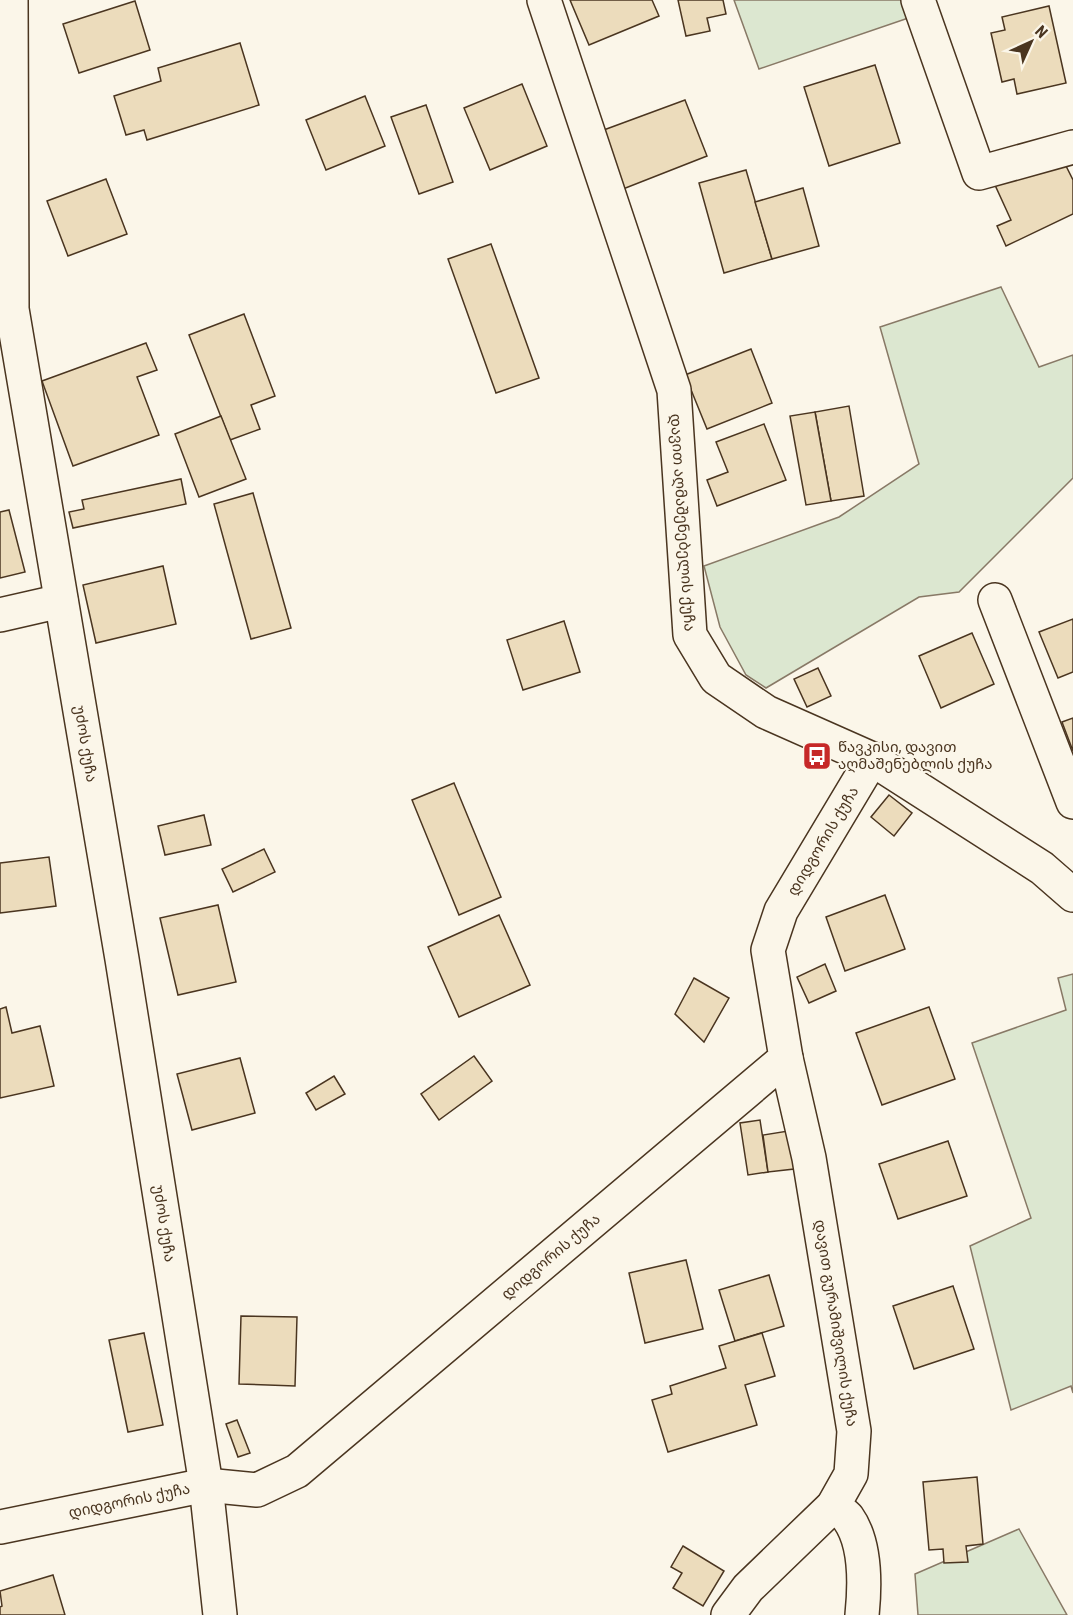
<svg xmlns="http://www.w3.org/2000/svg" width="1073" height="1615" font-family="'Roboto Condensed','Noto Sans Georgian',sans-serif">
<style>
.green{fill:#dce7d0;stroke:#887966;stroke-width:1.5}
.building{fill:#ecdcbc;stroke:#4a3520;stroke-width:1.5}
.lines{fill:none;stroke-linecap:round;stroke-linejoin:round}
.minor-casing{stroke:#4a3520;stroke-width:36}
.minor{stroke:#fbf6e9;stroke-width:33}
.labels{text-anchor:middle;stroke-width:4.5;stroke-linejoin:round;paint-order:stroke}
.street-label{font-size:15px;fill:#4a3520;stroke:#fbf6e9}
.poi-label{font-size:15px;fill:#4a3520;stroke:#fbf6e9;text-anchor:start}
</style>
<rect width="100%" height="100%" fill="#fbf6e9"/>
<g class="green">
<path d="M734,0H918L923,13L759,69Z"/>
<path d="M1001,287L1039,367L1073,355V478L959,592L919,597L766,688L746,675L720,627L704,566L839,517L919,464L880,327Z"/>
<path d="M1073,974V1393L1071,1386L1011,1410L970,1246L1031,1218L972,1043L1066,1010L1058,978Z"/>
<path d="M1019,1529L1067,1615H918L915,1574Z"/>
</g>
<g class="building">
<path d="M570,0H652L659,16L589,45Z"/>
<path d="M678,0H723L726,14L707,18L710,31L686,36Z"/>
<path d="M135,1L150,50L79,73L63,24Z"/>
<path d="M1049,6L1066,83L1017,94L1014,79L1002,82L991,33L1005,30L1002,17Z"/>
<path d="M240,43L259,105L147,140L144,130L126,135L114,96L161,81L158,68Z"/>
<path d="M875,65L900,143L829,166L804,87Z"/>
<path d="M522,84L547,146L490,170L464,108Z"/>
<path d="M365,96L385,146L326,170L306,120Z"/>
<path d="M685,100L707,156L623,189L601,131Z"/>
<path d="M426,105L453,182L419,194L391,117Z"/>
<path d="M1060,154L1073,180V214L1006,246L997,226L1011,220L995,185Z"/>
<path d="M746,170L772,259L724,273L699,183Z"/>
<path d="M106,179L127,234L68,256L47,201Z"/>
<path d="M803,188L819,246L772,259L755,202Z"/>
<path d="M491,244L539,378L496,393L448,259Z"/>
<path d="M244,314L275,396L251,405L260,429L230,440L189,335Z"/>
<path d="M146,343L157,370L137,377L159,435L73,466L42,381Z"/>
<path d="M751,349L772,403L707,429L685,375Z"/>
<path d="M849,406L864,496L831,501L815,412Z"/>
<path d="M815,412L831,501L806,505L790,416Z"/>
<path d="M221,416L246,479L199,497L175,434Z"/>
<path d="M764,424L786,480L717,506L707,480L728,472L716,442Z"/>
<path d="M181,479L186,504L73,528L69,512L84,509L82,500Z"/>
<path d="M253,493L291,628L251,639L214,504Z"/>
<path d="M9,510L25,572L0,578V512Z"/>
<path d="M163,566L176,624L96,643L83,585Z"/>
<path d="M1073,619V672L1058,678L1039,632Z"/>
<path d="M564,621L580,672L523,690L507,640Z"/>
<path d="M972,633L994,684L941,708L919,656Z"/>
<path d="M818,668L831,696L807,707L794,679Z"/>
<path d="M1073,718V751L1062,722Z"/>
<path d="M454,783L501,897L459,915L412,800Z"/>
<path d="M889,795L912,813L894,836L871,817Z"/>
<path d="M204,815L211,845L165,855L158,826Z"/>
<path d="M264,849L275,872L233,892L222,869Z"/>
<path d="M49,857L56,906L0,913V863Z"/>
<path d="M885,895L905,949L845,971L826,917Z"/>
<path d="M218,905L236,982L178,995L160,918Z"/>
<path d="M499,915L530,985L459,1017L428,947Z"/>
<path d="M825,964L836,991L809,1003L797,977Z"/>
<path d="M694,978L729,998L704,1042L675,1014Z"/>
<path d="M6,1007L12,1033L40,1026L54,1086L0,1098V1009Z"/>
<path d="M929,1007L955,1079L882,1105L856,1033Z"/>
<path d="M474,1056L492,1081L439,1120L421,1094Z"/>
<path d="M240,1058L255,1113L192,1130L177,1074Z"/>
<path d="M334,1076L345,1094L316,1110L306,1093Z"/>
<path d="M760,1120L768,1172L748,1175L740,1123Z"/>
<path d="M788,1131L794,1169L768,1172L763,1135Z"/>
<path d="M948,1141L967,1196L898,1219L879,1164Z"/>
<path d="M686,1260L703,1329L645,1343L629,1273Z"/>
<path d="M769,1275L784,1326L735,1341L719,1290Z"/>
<path d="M953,1286L974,1349L914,1369L893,1306Z"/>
<path d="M241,1316L297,1317L295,1386L239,1384Z"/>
<path d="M144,1333L163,1425L128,1432L109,1340Z"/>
<path d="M762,1333L775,1376L745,1385L757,1425L668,1452L652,1400L672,1394L670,1386L726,1368L719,1346Z"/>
<path d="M237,1420L250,1453L238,1457L226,1424Z"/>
<path d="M977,1477L983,1544L966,1546L968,1562L944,1563L943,1549L929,1550L923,1482Z"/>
<path d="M683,1546L724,1571L703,1606L673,1588L682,1573L671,1567Z"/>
<path d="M53,1575L65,1615H0V1607L2,1606L0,1591Z"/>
</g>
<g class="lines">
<g class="minor-casing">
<g id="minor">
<path id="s1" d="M11,0L12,309L122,959L206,1485L220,1615"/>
<path id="s2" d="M544,0L674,390L690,635L716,678L766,712L872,759L1042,868L1073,895"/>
<path d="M918,0L979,173L1073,147"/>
<path d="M995,600L1073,802"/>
<path d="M0,615L61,601"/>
<path d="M833,1506C838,1510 845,1514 848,1518C866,1543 865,1586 862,1615"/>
<path id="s3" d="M0,1527L206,1485L257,1490L297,1471L786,1058L768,950L781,911L872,759"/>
<path d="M728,1615L748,1588L833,1506L851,1474L854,1431L809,1158L786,1058"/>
</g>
</g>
<use href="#minor" class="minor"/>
</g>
<defs>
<g id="bus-square" transform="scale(1.5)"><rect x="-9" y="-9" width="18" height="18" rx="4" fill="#c62828" stroke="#fbf6e9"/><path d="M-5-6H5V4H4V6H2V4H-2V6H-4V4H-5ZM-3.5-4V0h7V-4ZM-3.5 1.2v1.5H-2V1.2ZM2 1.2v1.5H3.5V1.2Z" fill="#fff"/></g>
</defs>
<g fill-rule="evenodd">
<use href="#bus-square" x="817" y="756"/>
</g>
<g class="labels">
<g class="street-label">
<text dy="5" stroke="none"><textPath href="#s2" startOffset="544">დავით აღმაშენებელის ქუჩა</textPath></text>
<text dy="5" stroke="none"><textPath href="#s1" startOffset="750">უძოს ქუჩა</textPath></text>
<text dy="5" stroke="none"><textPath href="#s3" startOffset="1178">დიდგორის ქუჩა</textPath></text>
<text dy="5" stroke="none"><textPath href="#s1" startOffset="1236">უძოს ქუჩა</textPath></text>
<text dy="5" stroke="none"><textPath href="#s3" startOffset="638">დიდგორის ქუჩა</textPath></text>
<text transform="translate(836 1323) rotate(81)" y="5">დავით გურამიშვილის ქუჩა</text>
<text dy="5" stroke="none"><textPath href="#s3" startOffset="132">დიდგორის ქუჩა</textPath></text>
</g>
<g class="poi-label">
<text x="838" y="752">წავკისი, დავით<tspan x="838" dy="17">აღმაშენებლის ქუჩა</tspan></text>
</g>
</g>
<g transform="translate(1031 42) rotate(45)" stroke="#fbf6e9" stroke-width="4.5" paint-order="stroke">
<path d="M0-4.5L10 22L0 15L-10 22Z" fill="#4a3520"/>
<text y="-9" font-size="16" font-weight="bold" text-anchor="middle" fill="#4a3520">N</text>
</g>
</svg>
